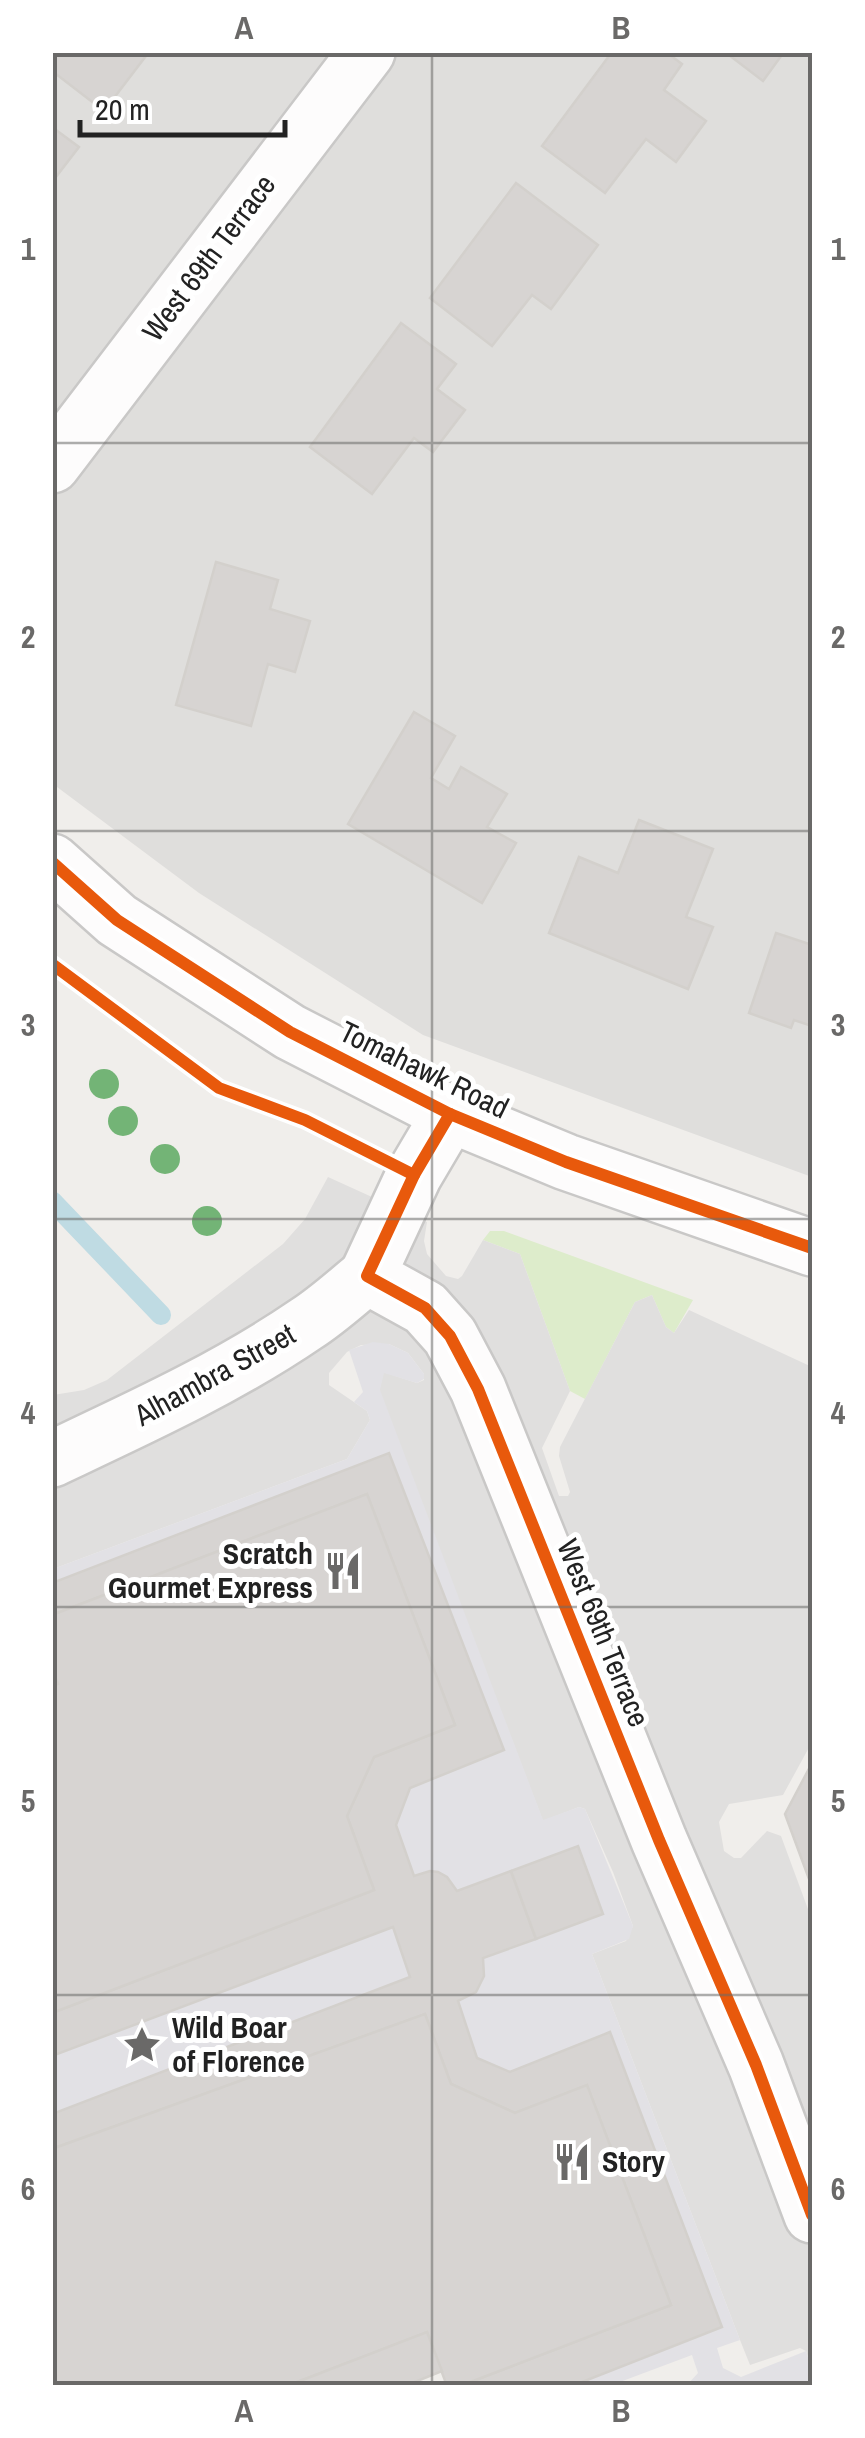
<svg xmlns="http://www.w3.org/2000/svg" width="865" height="2438" font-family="'Archivo Narrow',sans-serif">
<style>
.residential{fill:#dfdedc}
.grass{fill:#ddeccb}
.parking{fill:#e0dfde}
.plaza{fill:#e2e1e5}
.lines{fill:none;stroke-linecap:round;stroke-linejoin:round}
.stream{stroke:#bfdbe3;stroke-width:20}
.building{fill:#d7d4d2;stroke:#d3d0cc;stroke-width:2.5}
.minor-casing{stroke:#c9c8c7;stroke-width:60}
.tertiary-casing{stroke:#c9c8c7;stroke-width:60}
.minor{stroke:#fdfcfc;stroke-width:55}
.tertiary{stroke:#fdfcfc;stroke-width:55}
.cycleway-casing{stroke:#fff;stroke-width:19}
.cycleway{stroke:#e8590c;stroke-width:12}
.tree{fill:#73b476}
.grid{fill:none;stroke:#6a6968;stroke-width:2.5;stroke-opacity:0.55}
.labels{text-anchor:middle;stroke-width:10;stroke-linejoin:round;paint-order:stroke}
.street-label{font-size:30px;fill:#222;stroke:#fff}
.poi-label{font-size:30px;font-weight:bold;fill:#222;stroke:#fff;text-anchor:start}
.neatline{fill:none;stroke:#6a6968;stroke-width:4}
.grid-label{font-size:32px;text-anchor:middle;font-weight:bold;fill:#6a6968}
</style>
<rect width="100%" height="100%" fill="#f0eeeb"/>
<path class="residential" d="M53,53H812V1177L423,1035L199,893L53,784Z"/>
<path class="grass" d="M490,1231H504L693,1300L674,1333L666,1327L652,1295L635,1302L585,1399L570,1391L520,1254L483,1240Z"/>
<path class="parking" d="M328,1177L427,1222L424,1241L427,1254L446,1276L458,1279L462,1276L483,1240L520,1254L570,1391L542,1448L559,1496H568L570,1492L559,1456L560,1447L635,1302L652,1295L666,1327L674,1333L689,1310L812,1367V1742L783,1795L729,1804L719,1822L724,1851L734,1858H741L767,1831L781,1836L812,1920V2370L806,2351L800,2348L750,2365L740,2340L592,1954L626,1941L633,1926L613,1872L585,1809L579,1807L543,1821L379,1392L383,1372L417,1383L424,1380V1374L408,1353L389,1344L361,1345L347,1352L329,1373V1385L367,1411L370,1420L347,1459L53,1569V1395L84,1390L107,1380L283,1244L305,1219Z"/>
<g class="plaza">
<path d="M373,1342L389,1344L408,1353L424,1374V1379L417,1383L384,1373L380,1390L543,1820L579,1807L585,1809L633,1926L629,1939L592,1954L740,2340L717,2348L723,2368L741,2377L806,2351L812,2370V2382L803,2386L687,2385L698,2373L692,2355L612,2385H572L722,2327L610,2033L510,2072L477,2058L458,2001L476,1991L484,1976L483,1958L603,1913L578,1846L457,1891L447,1877L438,1872L430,1871L414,1876L396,1825L410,1788L504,1749L389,1453L53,1583V1569L347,1459L370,1420L367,1411L354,1402L363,1392L349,1350Z"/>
<path d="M393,1927L410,1977L53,2114V2056Z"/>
</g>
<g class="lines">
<path class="stream" d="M52,1201L161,1315"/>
</g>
<g class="building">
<path d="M52,52H149L104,111L52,71Z"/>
<path d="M612,52H666L682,64L664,90L706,121L676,162L646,139L605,193L542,146Z"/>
<path d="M725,52H784L763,81Z"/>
<path d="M52,127L79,147L52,182Z"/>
<path d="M516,183L598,245L551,309L532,295L492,346L430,298Z"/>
<path d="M401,323L456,364L437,389L465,410L433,452L414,438L372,494L310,447Z"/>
<path d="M216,562L278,580L270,609L310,621L295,672L268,664L251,726L176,705Z"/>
<path d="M414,712L455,736L431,778L449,789L461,767L507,794L487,827L516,843L482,903L348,824Z"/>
<path d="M639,820L713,849L686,917L713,927L688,989L549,933L579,857L618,873Z"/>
<path d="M776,933L812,945V1026L794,1020L791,1028L749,1013Z"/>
<path d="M389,1453L504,1750L410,1788L396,1825L414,1876L430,1871L438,1872L447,1877L457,1891L511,1871L536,1939L483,1958L484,1976L476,1992L458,2001L477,2058L510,2072L610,2032L722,2327L572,2386H460L671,2305L587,2085L515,2113L451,2084L425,2014L52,2149V2114L410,1977L393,1927L52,2056V2013L374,1890L347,1816L374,1757L455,1725L367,1494L52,1615V1583Z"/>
<path d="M367,1494L455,1725L374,1757L347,1816L374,1890L52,2013V1687L58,1684L52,1669V1615Z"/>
<path d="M812,1763V1887L785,1814Z"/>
<path d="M578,1846L603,1914L536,1939L511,1871Z"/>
<path d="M425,2014L451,2084L515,2113L587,2085L671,2305L460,2386H447L427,2332L287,2386H52V2149Z"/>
<path d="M427,2332L442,2371L405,2386H287Z"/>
</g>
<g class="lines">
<g class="minor-casing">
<g id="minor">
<path d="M52,465L367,52"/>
<path d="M450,1114L414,1175L367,1276L425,1308L450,1336L478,1389L659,1840L756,2065L812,2215"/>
<path d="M52,1459C139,1418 227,1378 306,1324C328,1310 347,1292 367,1276"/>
</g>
</g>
<g class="tertiary-casing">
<path id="tertiary" d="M52,862L117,920L290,1032L450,1114L566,1162L812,1248"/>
</g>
<use href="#minor" class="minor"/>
<use href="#tertiary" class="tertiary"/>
<g class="cycleway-casing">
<g id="cycleway">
<path d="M52,862L117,920L290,1032L450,1114L566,1162L812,1248"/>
<path d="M52,964L219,1088L305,1120L414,1175"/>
<path d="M450,1114L414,1175L367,1276L425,1308L450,1336L478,1389L659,1840L756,2065L812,2215"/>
</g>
</g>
<use href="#cycleway" class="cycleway"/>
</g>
<g class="tree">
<circle cx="104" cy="1084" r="15"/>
<circle cx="123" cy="1121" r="15"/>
<circle cx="165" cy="1159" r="15"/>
<circle cx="207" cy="1221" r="15"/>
</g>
<path class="grid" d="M432,52V2386M52,443H812M52,831H812M52,1219H812M52,1607H812M52,1995H812"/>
<defs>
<g id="restaurant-bare" transform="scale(3)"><path d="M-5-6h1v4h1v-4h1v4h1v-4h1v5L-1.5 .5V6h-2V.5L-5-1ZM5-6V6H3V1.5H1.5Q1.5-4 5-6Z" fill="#6a6968" stroke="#fff" stroke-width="2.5" paint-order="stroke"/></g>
<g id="sight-bare" transform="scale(3)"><path d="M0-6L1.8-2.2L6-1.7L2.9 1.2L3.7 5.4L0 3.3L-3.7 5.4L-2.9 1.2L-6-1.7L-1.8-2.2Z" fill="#6a6968" stroke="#fff" stroke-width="2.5" paint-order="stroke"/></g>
</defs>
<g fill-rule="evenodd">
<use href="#restaurant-bare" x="343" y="1571"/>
<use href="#sight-bare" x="142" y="2045"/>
<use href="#restaurant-bare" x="572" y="2162"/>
</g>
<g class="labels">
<g class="street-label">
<text transform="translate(209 258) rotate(-53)" y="10">West 69th Terrace</text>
<text transform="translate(424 1070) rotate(26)" y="10">Tomahawk Road</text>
<text transform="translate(215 1375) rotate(-29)" y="10">Alhambra Street</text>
<text transform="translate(603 1633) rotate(68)" y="10">West 69th Terrace</text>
</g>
<g class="poi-label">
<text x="313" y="1564" text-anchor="end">Scratch<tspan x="313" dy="34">Gourmet Express</tspan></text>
<text x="172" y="2038">Wild Boar<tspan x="172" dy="34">of Florence</tspan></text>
<text x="602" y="2172">Story</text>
</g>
</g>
<rect width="865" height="2438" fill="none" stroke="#ffffff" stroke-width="110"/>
<path d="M80 120v15h205v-15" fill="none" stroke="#222222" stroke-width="5"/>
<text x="95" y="120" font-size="30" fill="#222222" stroke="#ffffff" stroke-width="8" paint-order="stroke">20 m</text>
<rect x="55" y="55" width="755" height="2328" class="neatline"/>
<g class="grid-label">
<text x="244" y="39">A</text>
<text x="621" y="39">B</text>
<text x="28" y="260">1</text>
<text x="838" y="260">1</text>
<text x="28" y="648">2</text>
<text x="838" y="648">2</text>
<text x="28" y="1036">3</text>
<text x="838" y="1036">3</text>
<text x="28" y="1424">4</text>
<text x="838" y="1424">4</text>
<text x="28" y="1812">5</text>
<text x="838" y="1812">5</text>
<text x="28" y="2200">6</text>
<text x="838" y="2200">6</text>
<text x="244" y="2422">A</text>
<text x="621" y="2422">B</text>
</g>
</svg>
